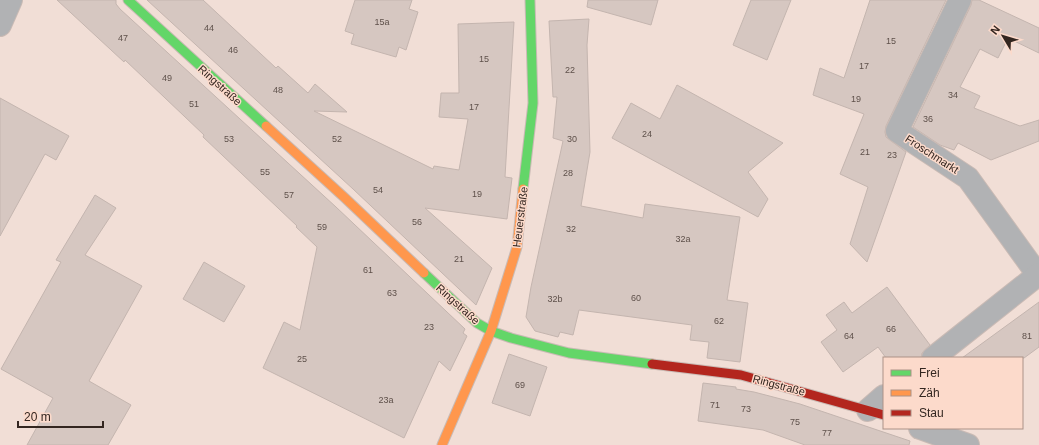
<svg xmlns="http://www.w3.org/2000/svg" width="1039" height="445" font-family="Arial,sans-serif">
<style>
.building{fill:#d6c7c1;stroke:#c4b5af}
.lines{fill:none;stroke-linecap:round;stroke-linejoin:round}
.street-casing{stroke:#c9bab4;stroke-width:24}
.fast-casing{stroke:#c9bab4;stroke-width:11}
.slow-casing{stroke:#c9bab4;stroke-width:11}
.jam-casing{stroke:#c9bab4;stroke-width:11}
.street{stroke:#b1b2b4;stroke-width:22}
.fast{stroke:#63d668;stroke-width:9}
.slow{stroke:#ff974d;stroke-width:9}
.jam{stroke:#b3261e;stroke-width:9}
.labels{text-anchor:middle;stroke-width:3;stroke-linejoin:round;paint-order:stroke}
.number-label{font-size:9px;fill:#5e504a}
.street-label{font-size:11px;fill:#332620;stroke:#fcdacb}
</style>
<rect width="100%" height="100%" fill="#f1ded6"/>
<g class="building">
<path d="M57,0H116V4L120,9L336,207L465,329L463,333L467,336L450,371L439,361L404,438L263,368L284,322L300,330L317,247L296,227L297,226L203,137L204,135L125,60L124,62Z"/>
<path d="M147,0H203L276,68L278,66L308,93L315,84L347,112L314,111L433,169L434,166L459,170L468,119L439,117L441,93H459L458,24L514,22L505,177L512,178L507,219L425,208L492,268L476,305L353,189Z"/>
<path d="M355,0H412L409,9L418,12L406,50L399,47L396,57L351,44L354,34L345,31Z"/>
<path d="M588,0H658L651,25L587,7Z"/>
<path d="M751,0H791L767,60L733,45Z"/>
<path d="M870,0H946L886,126L885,132L886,137L906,152L867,262L850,244L868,187L840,174L864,114L813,95L820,68L844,78Z"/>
<path d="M972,0H979L1039,28V53L1008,38L998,58L980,49L960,87L980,96L974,108L1020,126L1039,120V141L991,160L958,143L954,150L940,145L913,127L971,5Z"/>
<path d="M589,19L587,45L590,152L581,206L643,218L645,204L740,217L727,300L748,303L740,362L707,358L709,342L690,340L692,325L579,310L573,335L560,332L558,337L535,331L526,317L531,287L563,141L553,138L557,97H553L549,21Z"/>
<path d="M677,85L783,143L748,172L768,199L758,217L612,138L631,103L660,119Z"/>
<path d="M0,98L69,136L56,160L45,154L0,236Z"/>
<path d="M95,195L116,208L85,255L142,286L89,381L131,405L108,445H27L53,398L1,369L61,262L56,260Z"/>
<path d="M204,262L245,286L224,322L183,299Z"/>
<path d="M887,287L930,345L922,353L921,358H886L878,347L843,372L821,342L837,330L826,315L844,302L852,313Z"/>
<path d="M1039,302V347L1024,358H962Z"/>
<path d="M509,354L547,367L530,416L492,403Z"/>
<path d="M703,383L736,387V389L754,392L800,404L910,441L909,445H805L763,430L698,421Z"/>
</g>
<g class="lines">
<g class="street-casing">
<g id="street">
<path d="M960,0L897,131L968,178L1038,275"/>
<path d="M0,25L11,0"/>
<path d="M933,358L1039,274"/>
<path d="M868,410L884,396"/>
<path d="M920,428L968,445"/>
</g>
</g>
<g class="fast-casing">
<g id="fast">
<path d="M128,0L266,126"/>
<path d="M523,189L533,103L530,0"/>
<path d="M424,273L477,323L491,331L511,338L569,353L652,364"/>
</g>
</g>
<g class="slow-casing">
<g id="slow">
<path d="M266,126L345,198L424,273"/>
<path d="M442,445L491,331L517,247L523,189"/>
</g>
</g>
<g class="jam-casing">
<path id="jam" d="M652,364L741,375L884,415"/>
</g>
<use href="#street" class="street"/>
<use href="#fast" class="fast"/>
<use href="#slow" class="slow"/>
<use href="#jam" class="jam"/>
</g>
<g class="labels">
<g class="number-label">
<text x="382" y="25">15a</text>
<text x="209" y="31">44</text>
<text x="123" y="41">47</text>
<text x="891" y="44">15</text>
<text x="233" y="53">46</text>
<text x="484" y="62">15</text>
<text x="864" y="69">17</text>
<text x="570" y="73">22</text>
<text x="167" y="81">49</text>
<text x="278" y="93">48</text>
<text x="953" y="98">34</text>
<text x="856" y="102">19</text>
<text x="194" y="107">51</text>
<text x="474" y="110">17</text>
<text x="928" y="122">36</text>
<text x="647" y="137">24</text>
<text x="229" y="142">53</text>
<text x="337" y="142">52</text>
<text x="572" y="142">30</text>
<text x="865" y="155">21</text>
<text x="892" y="158">23</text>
<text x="265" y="175">55</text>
<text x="568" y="176">28</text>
<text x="378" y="193">54</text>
<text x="477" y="197">19</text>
<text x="289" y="198">57</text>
<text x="417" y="225">56</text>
<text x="322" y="230">59</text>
<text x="571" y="232">32</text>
<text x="683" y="242">32a</text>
<text x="459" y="262">21</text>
<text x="368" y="273">61</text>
<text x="392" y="296">63</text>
<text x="636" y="301">60</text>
<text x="555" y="302">32b</text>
<text x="719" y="324">62</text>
<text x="429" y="330">23</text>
<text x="891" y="332">66</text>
<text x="849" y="339">64</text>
<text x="1027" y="339">81</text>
<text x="302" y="362">25</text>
<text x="520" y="388">69</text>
<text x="386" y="403">23a</text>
<text x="715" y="408">71</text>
<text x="746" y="412">73</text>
<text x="795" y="425">75</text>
<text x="827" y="436">77</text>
</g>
<g class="street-label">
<text transform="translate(220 85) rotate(42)" y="4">Ringstraße</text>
<text transform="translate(932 154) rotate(33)" y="4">Froschmarkt</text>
<text transform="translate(520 217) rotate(-83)" y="4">Heuerstraße</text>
<text transform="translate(458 304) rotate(42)" y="4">Ringstraße</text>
<text transform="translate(779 385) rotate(15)" y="4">Ringstraße</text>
</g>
</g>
<rect x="883" y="357" width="140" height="72" fill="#fcdacb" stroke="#ac9287"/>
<rect x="891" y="370" width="20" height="6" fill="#63d668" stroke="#ac9287"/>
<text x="919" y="377" font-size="12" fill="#332620">Frei</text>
<rect x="891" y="390" width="20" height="6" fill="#ff974d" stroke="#ac9287"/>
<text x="919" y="397" font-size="12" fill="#332620">Zäh</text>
<rect x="891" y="410" width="20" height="6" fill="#b3261e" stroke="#ac9287"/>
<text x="919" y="417" font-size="12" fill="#332620">Stau</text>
<g transform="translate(1003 36) rotate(308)" stroke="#fcdacb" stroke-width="3" paint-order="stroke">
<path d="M0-3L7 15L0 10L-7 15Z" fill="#332620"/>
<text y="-6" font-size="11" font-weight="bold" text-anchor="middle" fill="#332620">N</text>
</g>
<path d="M18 421v6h85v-6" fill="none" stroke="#332620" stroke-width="2"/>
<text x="24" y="421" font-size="12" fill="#332620" stroke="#fcdacb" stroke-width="3" paint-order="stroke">20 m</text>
</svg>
